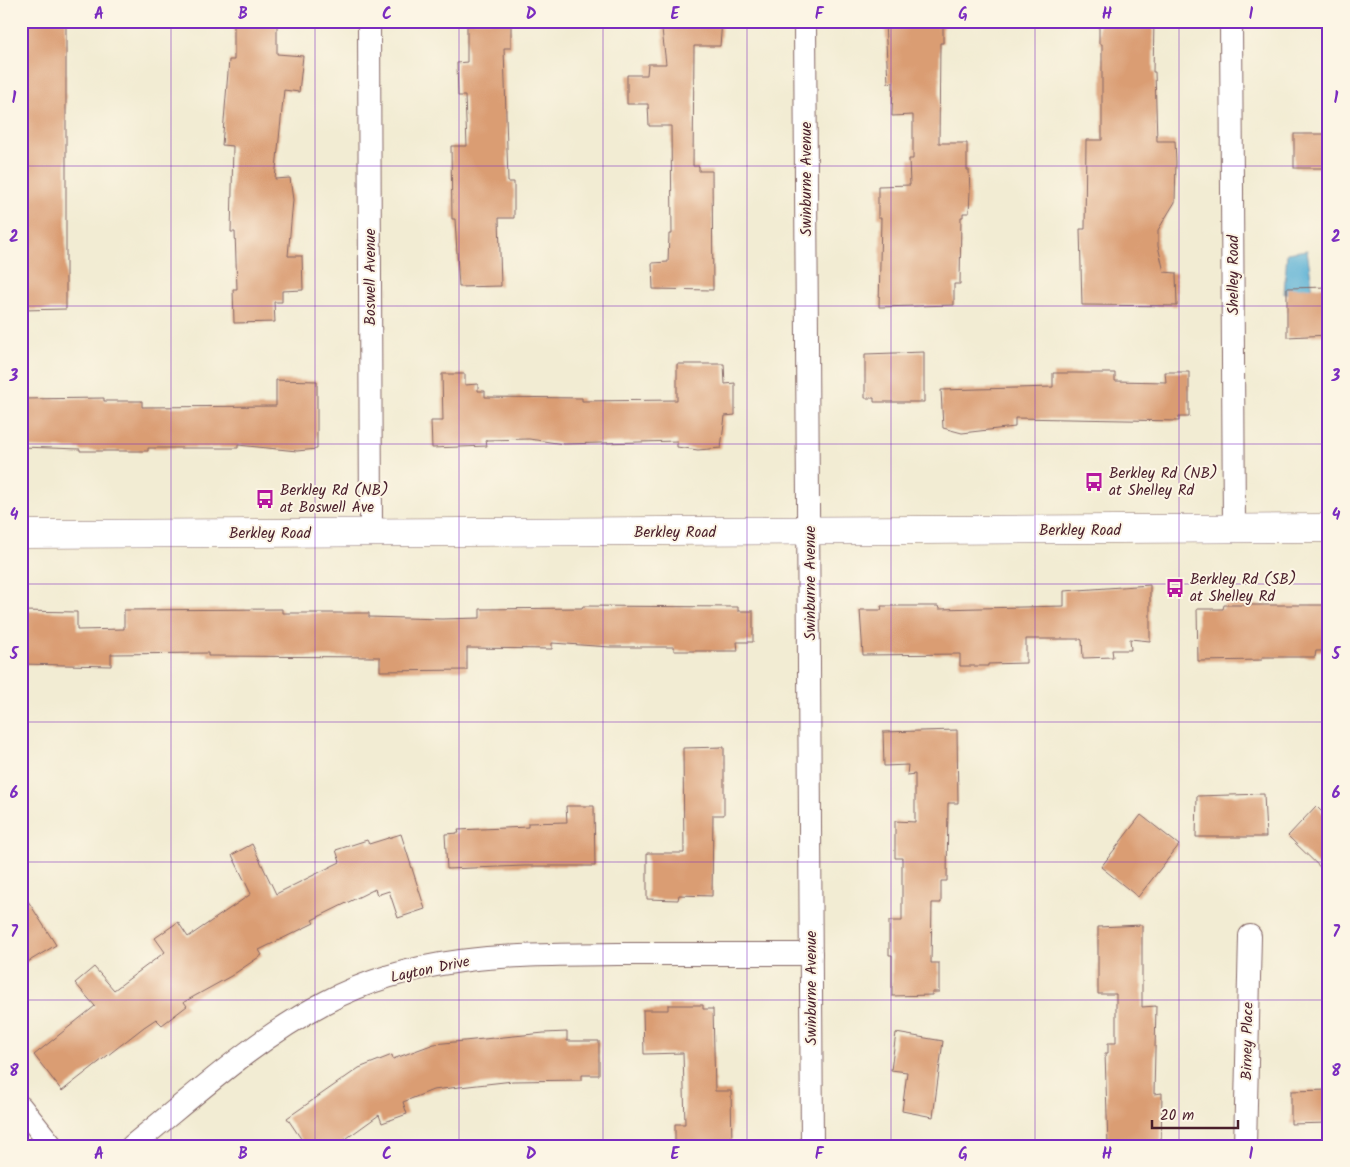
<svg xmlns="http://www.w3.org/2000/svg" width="1350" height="1167" font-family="Kalam,sans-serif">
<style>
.water{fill:#58b0d5;stroke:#516880}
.building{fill:#da9d73}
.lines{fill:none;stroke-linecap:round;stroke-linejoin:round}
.minor-casing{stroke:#856766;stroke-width:24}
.tertiary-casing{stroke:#856766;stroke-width:29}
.minor{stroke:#fff;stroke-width:22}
.tertiary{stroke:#fff;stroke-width:28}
.grid{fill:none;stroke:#7b2cbf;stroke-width:1;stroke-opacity:0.55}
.labels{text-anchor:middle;stroke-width:4;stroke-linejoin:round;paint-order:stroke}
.street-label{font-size:15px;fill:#4a1f2b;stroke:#fcf5e5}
.poi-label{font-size:15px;fill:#4a1f2b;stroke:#fcf5e5;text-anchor:start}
.neatline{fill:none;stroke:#7b2cbf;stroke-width:2}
.grid-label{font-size:16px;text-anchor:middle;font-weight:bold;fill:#7b2cbf}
</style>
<rect width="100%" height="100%" fill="#fcf5e5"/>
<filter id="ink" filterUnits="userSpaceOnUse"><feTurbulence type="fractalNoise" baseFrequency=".02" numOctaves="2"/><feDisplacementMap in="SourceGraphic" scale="10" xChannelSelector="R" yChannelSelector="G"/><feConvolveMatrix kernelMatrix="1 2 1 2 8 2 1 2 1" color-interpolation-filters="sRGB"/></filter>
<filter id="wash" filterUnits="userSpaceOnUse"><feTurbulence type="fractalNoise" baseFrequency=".0096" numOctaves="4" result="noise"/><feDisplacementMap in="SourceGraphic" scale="20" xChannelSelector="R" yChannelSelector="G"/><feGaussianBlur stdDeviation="1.12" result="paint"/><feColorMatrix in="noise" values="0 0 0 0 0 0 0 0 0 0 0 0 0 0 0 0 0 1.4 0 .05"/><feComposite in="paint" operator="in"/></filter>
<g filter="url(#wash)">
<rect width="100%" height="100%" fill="#f2ecd3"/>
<path class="water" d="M1307,250L1313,291L1284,294L1287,253Z"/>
<g id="blocks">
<g class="building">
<path d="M21,21H66V309L22,310Z"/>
<path d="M234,21H277V54L303,56L299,92L284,90L275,179L290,178L293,200L288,256H302L303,290L282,291V302H274L275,322L234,323L233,289H237L235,232H231L233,146L222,145L229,60H234Z"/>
<path d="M467,21H511V48H504L508,182H514V218H499L501,286L459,287L455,219H452L451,146H467L465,96H458L457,63L467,62Z"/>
<path d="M661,21H722L720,46H694L693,166H699V171H712L713,290L653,289L652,263L668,262L669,234H672L671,126H649L648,104H627V75H647L648,64H666Z"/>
<path d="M885,21H943V43H940L939,143H967V170H969L970,192L969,213H963V217H961L960,284H954V305L879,307L881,218H878V186L910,185L909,159H913V115L892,116L893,82L888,83Z"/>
<path d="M1099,21H1154L1153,72H1155L1157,141H1175L1176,162L1175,202L1158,230V246L1164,272L1176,273L1177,306L1082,305L1080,229H1085L1086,140H1102V44H1099Z"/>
<rect x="1294" y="134" width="35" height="34"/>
<path d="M1329,287V335L1287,337V288Z"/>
<path d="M924,352V402H874V398H865V354Z"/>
<path d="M677,364H724L725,384L735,383V415L725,416L721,448L698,450L677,447V441L564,444L529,439L486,440L487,446L432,448L431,421H443L442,374H465V385L478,384V391H485V397L582,398V401L677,400Z"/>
<path d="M1165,372H1189V417H1179V421L1015,418V427L962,433L943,428L941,390L1053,387V373H1115V381L1166,382Z"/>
<path d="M276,380L317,381V449L297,451L238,445V448H148V451H80V449L21,447V399L104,398V401H142V407L276,406Z"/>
<path d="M1150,585V641L1130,639L1131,650H1112L1113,657L1083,658L1082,640L1080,639H1026V663L988,664V666H960V654L863,655L860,610H882L881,606H938L939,609L1064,606V591Z"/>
<path d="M1224,605H1329V651H1316L1315,657H1262V660L1198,661L1197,609H1223Z"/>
<path d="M583,606L738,607V611H753V642H737L738,651H674V647H610L552,643V649L467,648V670L380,671V657L208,656V653L111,654V666L21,664V611L77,612V630L124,629V610L282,609V613H369V617L442,619L480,618V609L582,608Z"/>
<path d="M957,730L958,803H948L947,881H941V903H932L931,963H939V992H932V995L892,996V955H889V921H902V858H895V821L915,822V774L907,775L908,765L884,766L883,732Z"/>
<path d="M724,747V815H713L712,896L679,895L678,900L647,899V853H684L683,748Z"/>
<path d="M1264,794L1266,837H1196L1197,796Z"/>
<path d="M566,806H594L595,866H525L447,869L445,834L459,833L458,830L528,827V823L567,822Z"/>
<path d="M1316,806L1329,819V876L1288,836Z"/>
<path d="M1141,815L1179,845L1138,897L1101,867Z"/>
<path d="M401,834L425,909L398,918L389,891L377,895L375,889L312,920L314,923L259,950L262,955L231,976L184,1002L187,1006L162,1025L156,1019L144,1027L62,1091L34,1055L95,1006L75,983L94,967L114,990L165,952L155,938L178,922L188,937L251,894L232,855L252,844L276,894L340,862L336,850L367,840L369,844Z"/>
<path d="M21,890L56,945L21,966Z"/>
<path d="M1142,925V1007L1156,1006L1154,1094L1162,1093L1161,1146H1108L1105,1053H1108V1043H1116V994H1098V927Z"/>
<path d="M668,1005H703V1009H713L715,1091H731L732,1146H675V1124H685L683,1053L644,1054L643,1010H668Z"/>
<path d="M567,1032V1041H599V1075H582V1080L513,1081L433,1090L403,1102L407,1114L382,1123L379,1115L336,1146H306L287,1118L359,1068L392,1055L393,1059L434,1044L544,1033Z"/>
<path d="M896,1033L943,1041L933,1117L902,1111L907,1072L891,1070Z"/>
<path d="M1329,1090V1123L1291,1124V1091Z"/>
</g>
</g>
</g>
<g filter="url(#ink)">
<use href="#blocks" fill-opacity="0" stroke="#856766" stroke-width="1"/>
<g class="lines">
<g class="minor-casing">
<g id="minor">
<path d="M369,21L371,533"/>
<path d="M805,21L812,1146"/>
<path d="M1231,21L1234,529"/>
<path d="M21,1107L52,1146"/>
<path d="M132,1146C194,1096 255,1039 326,1002C419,953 516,955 618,954C682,954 747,954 811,954"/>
<path d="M1245,1146L1250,936"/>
</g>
</g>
<g class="tertiary-casing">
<path id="tertiary" d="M21,534L1329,528"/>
</g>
<use href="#minor" class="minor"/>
<use href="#tertiary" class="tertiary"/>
</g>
</g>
<path class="grid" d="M171,21V1146M315,21V1146M459,21V1146M603,21V1146M747,21V1146M891,21V1146M1035,21V1146M1179,21V1146M21,166H1329M21,306H1329M21,444H1329M21,584H1329M21,722H1329M21,862H1329M21,1000H1329"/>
<defs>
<g id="bus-bare" transform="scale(1.5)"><path d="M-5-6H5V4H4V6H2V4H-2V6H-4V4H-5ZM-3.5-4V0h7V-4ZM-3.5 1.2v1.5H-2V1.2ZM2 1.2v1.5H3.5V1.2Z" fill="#b5179e" stroke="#fcf5e5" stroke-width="2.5" paint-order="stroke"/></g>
</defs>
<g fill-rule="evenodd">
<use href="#bus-bare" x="1094" y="482"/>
<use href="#bus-bare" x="265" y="499"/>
<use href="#bus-bare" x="1175" y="588"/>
</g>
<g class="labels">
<g class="street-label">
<text transform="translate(806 179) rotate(-90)" y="5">Swinburne Avenue</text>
<text transform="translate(1233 275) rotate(-90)" y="5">Shelley Road</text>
<text transform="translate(370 277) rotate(-90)" y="5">Boswell Avenue</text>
<text x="1080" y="535">Berkley Road</text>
<text x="675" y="537">Berkley Road</text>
<text x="270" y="538">Berkley Road</text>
<text transform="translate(810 583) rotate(-90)" y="5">Swinburne Avenue</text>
<text transform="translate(430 969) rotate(-12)" y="5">Layton Drive</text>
<text transform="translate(811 988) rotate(-90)" y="5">Swinburne Avenue</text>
<text transform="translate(1247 1041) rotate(-89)" y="5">Birney Place</text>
</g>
<g class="poi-label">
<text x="1109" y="478">Berkley Rd (NB)<tspan x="1109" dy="17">at Shelley Rd</tspan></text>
<text x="280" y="495">Berkley Rd (NB)<tspan x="280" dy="17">at Boswell Ave</tspan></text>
<text x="1190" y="584">Berkley Rd (SB)<tspan x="1190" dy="17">at Shelley Rd</tspan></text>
</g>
</g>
<rect width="1350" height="1167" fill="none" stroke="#fcf5e5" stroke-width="55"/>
<path d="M1152 1120v8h86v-8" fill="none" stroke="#4a1f2b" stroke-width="2.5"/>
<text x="1160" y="1120" font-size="15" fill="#4a1f2b" stroke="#fcf5e5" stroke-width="4" paint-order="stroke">20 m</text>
<rect x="28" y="28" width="1294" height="1112" class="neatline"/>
<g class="grid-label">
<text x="99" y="19">A</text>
<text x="243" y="19">B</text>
<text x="387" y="19">C</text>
<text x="531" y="19">D</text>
<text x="675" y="19">E</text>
<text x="819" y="19">F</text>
<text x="963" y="19">G</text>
<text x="1107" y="19">H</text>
<text x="1251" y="19">I</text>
<text x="14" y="103">1</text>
<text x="1336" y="103">1</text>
<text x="14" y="242">2</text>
<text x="1336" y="242">2</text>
<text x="14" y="381">3</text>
<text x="1336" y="381">3</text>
<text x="14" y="520">4</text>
<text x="1336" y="520">4</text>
<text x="14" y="659">5</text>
<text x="1336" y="659">5</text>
<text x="14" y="798">6</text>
<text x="1336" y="798">6</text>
<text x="14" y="937">7</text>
<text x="1336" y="937">7</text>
<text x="14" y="1076">8</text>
<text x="1336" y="1076">8</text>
<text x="99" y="1159">A</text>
<text x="243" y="1159">B</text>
<text x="387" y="1159">C</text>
<text x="531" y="1159">D</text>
<text x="675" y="1159">E</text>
<text x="819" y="1159">F</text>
<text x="963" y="1159">G</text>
<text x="1107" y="1159">H</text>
<text x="1251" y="1159">I</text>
</g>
</svg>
